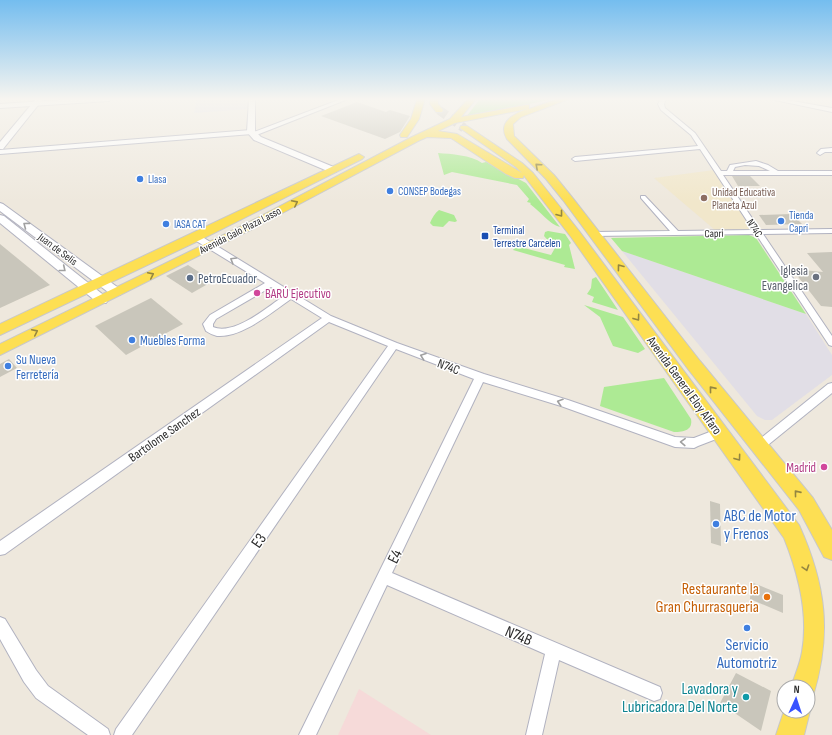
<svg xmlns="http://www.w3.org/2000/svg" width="832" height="735" font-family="'Sofia Sans Condensed',sans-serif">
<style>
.industrial{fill:#e1dee6}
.education{fill:#f1e7cb}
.medical{fill:#f6dad9}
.green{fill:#adea94}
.building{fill:#c9c6bb}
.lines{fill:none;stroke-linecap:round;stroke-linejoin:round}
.primary-tunnel{stroke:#c7c2ba;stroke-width:9;stroke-dasharray:9 4.5;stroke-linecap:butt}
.minor-casing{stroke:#b1b2c0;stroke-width:2}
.tertiary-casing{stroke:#b1b2c0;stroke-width:2}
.secondary-casing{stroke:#b1b2c0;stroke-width:2}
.primary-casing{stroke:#c8c8c8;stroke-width:2}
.minor{fill:#fff;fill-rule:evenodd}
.tertiary{fill:#fff;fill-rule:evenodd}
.secondary{fill:#fff;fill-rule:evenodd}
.primary{fill:#fddf53;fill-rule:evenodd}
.oneway{stroke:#948640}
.oneway2{stroke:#a0a0a0}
.shop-dot{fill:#3f7fe0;stroke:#fff;stroke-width:1.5}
.education-dot{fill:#8d6e63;stroke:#fff;stroke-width:1.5}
.transit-dot{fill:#1a4fb4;stroke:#fff;stroke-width:1.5}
.worship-dot{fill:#6b7280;stroke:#fff;stroke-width:1.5}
.service-dot{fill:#5c6f8a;stroke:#fff;stroke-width:1.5}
.hotel-dot{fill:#d1479c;stroke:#fff;stroke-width:1.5}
.food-dot{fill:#e8710a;stroke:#fff;stroke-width:1.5}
.culture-dot{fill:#0f9aa8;stroke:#fff;stroke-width:1.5}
.labels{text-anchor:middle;stroke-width:3;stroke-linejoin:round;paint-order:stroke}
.far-shop-label{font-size:11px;fill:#366cbe;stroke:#fff;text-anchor:start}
.far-education-label{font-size:11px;fill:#785e54;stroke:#fff;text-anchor:start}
.far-street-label{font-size:11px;fill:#2c2c2c;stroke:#fff}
.far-transit-label{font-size:11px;fill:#164399;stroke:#fff;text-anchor:start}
.worship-label{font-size:13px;fill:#5b616d;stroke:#fff;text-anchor:end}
.service-label{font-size:13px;fill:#4e5e75;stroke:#fff;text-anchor:start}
.hotel-label{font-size:13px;fill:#b23c85;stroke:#fff;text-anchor:start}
.shop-label{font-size:13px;fill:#366cbe;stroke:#fff;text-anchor:start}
.street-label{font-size:13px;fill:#2c2c2c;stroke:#fff}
.near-shop-label{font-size:16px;fill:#366cbe;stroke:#fff;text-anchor:start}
.near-street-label{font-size:16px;fill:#2c2c2c;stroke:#fff}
.near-food-label{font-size:16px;fill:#c56008;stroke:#fff;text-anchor:end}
.near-culture-label{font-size:16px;fill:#0d838f;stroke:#fff;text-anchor:end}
</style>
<rect width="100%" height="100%" fill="#eee8dd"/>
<g class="industrial">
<path d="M197,99H248V109L194,113Z"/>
<path d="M622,251L806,314L832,355V375L772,420H765L757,416Z"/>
</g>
<path class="education" d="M714,170L750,227L749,229L715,230L654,178Z"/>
<path class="medical" d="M359,689L431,735H338Z"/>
<g class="green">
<path d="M480,99H553L466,117Z"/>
<path d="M438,153C451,154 471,155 482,163L486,162L526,183L560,227C549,224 540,211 530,204L531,203L527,202L529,199L517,185L452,172L444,175Z"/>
<path d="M439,210L454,215L457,221L455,222L449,221L443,227L433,226L430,223C432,218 435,213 439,210Z"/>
<path d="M548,231L565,234L571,243L569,245L575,269L564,267L565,265L513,250L516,246L551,255L555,248L544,236L545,232Z"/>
<path d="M749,235L756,238L806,314L622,251L611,238Z"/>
<path d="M596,277L618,310L592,302L594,297L587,294L591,288L592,279Z"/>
<path d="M584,305L623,317L645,349L638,353L613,346L600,317Z"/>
<path d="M664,378L691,419C693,430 684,432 674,432L600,406L604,387Z"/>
</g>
<g class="building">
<path d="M357,102L386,112L390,110L410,116L400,132L385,139L321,116Z"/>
<path d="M732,176H750L760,186H738Z"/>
<path d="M792,214L802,224L766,225L759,215Z"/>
<path d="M0,244L50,285L0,308Z"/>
<path d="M832,252V307L821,306L792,269L823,272L807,253Z"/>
<path d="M188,265L213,281L192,293L166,276Z"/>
<path d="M151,298L183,324L126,355L95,326Z"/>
<path d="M9,359L17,368L0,377V364Z"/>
<path d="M710,501L720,504L721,546L711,543Z"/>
<path d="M751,582L783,595V613L750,599Z"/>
<path d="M736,673L771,691L761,731L720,703Z"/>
</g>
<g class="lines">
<path class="primary-tunnel" d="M439,110L464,128"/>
<g class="minor-casing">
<g id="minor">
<path d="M341,99H348L254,136L252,134L0,154V150L251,130L254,132Z"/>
<path d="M661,99H666L664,104L665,108L695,133L721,171H727L730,165L756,161L768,165L778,171H832V175H723L760,230L832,229V233L763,234L832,336V346L829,345L756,234L592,236L591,234L595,232L670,231L641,198V196H645L678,231L753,230L700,149L575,161L572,159L575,157L698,146L691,135L661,110L658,104ZM745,165L759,166L770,171H733L735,167Z"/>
<path d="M770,99H781L832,108V112Z"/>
<path d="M832,148V152H825L820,155L817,153L821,149Z"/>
<path d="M193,235H199L331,316L397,343L484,374L568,400L675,437L694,438L720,428L724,430L726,433L724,436L698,446L694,448L675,447L561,406L483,382L392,573L660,687L662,693L660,699L654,701L559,660L542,735H526L545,654L387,585L316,735H299L474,379L396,349L132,735H114L116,729L388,346L329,322L5,554L0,555V541L322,318L291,299C272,312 242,338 217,336C213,335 209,333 206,331L203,324L210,315L265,283L193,239ZM271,287L285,295C268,307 234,336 213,327V324L216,319Z"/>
<path d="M832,383V393L763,449L759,451L755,449L753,446L755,443L828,384Z"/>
<path d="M0,617L5,619L36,670L48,686L108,729L110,735H88L36,698L24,682L0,639Z"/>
</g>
</g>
<g class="tertiary-casing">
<g id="tertiary">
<path d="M75,99H112L109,101L0,108V104Z"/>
<path d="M249,99H255V131L261,137L336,168V172H330L254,140L247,132Z"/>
</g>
</g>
<g class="secondary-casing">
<g id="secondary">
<path d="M36,99H43L3,149H0V142Z"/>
<path d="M0,203L3,204L120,289L122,292L120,295H112L0,211Z"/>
<path d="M0,215L4,216L106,297L108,300L106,303H98L0,223Z"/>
</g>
</g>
<g class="primary-casing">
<g id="primary">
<path d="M417,99H425L419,119L407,137H401L400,135L411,119Z"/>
<path d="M430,99H438V104L443,110L442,112H436L430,104Z"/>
<path d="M468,99H476L461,117L526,105H529V109L557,99H569L521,117L513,124L514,136L554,175L571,196L700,361L813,498L832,530V560L824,557L799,510L688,369L563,200L546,179L507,139C497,122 514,114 527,109L455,123L438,131L457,134L522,173L516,167L460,128L461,126H467L522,163L533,173L579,231L799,525C826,585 832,633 813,696L808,698V687H791C795,675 800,664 802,652C809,613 798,573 784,538L571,237L525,177L524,175L523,178H515L506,174L451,138L427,137L418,141L252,229L0,355V344L244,225L412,137L450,119Z"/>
<path d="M359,154L364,157L362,159L200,240L0,335V324Z"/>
<path d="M808,706L810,711L804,735H776L784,711H808Z"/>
</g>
</g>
<use href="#minor" class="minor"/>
<use href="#tertiary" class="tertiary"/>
<use href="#secondary" class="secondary"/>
<use href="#primary" class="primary"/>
</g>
<defs><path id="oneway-chevron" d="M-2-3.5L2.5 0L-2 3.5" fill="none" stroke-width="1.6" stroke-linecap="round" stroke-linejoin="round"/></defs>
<g class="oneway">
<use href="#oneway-chevron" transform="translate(538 166) rotate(-138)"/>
<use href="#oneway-chevron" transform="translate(295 203) rotate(-27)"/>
<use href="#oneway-chevron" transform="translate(560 214) rotate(52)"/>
<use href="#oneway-chevron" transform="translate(620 267) rotate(-127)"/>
<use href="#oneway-chevron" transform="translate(151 275) rotate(-26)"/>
<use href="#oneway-chevron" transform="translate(637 318) rotate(54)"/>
<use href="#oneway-chevron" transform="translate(35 332) rotate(-26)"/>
<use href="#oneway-chevron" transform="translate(712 389) rotate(-129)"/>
<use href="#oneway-chevron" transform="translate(738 458) rotate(54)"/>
<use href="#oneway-chevron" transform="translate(797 493) rotate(-129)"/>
<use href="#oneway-chevron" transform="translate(806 568) rotate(72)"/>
</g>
<g class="oneway2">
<use href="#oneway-chevron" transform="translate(26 225) rotate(-143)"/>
<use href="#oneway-chevron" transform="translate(233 260) rotate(-149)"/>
<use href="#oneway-chevron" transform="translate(63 269) rotate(39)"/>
<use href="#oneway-chevron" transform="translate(423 356) rotate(-160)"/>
<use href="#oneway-chevron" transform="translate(560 402) rotate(-162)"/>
<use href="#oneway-chevron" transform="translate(683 442) rotate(-178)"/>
</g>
<linearGradient id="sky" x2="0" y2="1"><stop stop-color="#74bdef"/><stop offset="0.49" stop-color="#f7f5f0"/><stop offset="1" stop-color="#f7f5f0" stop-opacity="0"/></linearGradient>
<rect width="832" height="202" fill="url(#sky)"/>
<g class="shop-dot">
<circle cx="140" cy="179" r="4"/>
<circle cx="390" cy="191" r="4"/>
<circle cx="781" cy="221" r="4"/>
<circle cx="166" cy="224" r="4"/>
<circle cx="132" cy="340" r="4"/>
<circle cx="8" cy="366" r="4"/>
<circle cx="716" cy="524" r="4"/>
<circle cx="747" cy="628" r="4"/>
</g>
<circle class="education-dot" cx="704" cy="198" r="4"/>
<rect class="transit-dot" x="481" y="232" width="8" height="8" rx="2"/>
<circle class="worship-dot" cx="816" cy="277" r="4"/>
<circle class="service-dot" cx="190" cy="278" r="4"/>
<g class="hotel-dot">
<circle cx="257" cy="293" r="4"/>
<circle cx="824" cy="467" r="4"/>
</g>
<circle class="food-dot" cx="767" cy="597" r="4"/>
<circle class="culture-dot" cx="746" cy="697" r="4"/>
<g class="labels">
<g class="far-shop-label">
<text x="148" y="183">Llasa</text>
<text x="398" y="195">CONSEP Bodegas</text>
<text x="789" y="219">Tienda<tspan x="789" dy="13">Capri</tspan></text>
<text x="174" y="228">IASA CAT</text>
</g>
<g class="far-education-label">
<text x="712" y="196">Unidad Educativa<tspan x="712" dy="13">Planeta Azul</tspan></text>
</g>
<g class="far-street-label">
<text transform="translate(755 228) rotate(57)" y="4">N74C</text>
<text transform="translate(240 230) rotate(-27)" y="4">Avenida Galo Plaza Lasso</text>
<text transform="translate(714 233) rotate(-1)" y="4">Capri</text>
<text transform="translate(58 249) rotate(37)" y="4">Juan de Selis</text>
</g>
<g class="far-transit-label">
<text x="493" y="234">Terminal<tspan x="493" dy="13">Terrestre Carcelen</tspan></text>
</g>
<g class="worship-label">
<text x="808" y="275">Iglesia<tspan x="808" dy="15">Evangelica</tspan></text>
</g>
<g class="service-label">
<text x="198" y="283">PetroEcuador</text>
</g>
<g class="hotel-label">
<text x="265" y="298">BARÚ Ejecutivo</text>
<text x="816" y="472" text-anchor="end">Madrid</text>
</g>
<g class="shop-label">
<text x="140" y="345">Muebles Forma</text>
<text x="16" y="364">Su Nueva<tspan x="16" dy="15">Ferretería</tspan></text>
</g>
<g class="street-label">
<text transform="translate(449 366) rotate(20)" y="5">N74C</text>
<text transform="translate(685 385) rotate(54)" y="5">Avenida General Eloy Alfaro</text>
<text transform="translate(164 434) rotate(-35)" y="5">Bartolome Sanchez</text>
</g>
<g class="near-shop-label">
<text x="724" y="521">ABC de Motor<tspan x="724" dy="18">y Frenos</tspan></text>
<text x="747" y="650" text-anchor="middle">Servicio<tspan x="747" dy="18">Automotriz</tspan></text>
</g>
<g class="near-street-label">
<text transform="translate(258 540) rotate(-55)" y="6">E3</text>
<text transform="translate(394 556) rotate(-64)" y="6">E4</text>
<text transform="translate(519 635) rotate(23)" y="6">N74B</text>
</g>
<g class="near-food-label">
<text x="759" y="594">Restaurante la<tspan x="759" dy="18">Gran Churrasqueria</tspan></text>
</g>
<g class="near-culture-label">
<text x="738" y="694">Lavadora y<tspan x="738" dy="18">Lubricadora Del Norte</tspan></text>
</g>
</g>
<g transform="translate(796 699) rotate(3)"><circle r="19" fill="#ffffff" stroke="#ababab"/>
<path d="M0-3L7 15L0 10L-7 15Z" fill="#3953ff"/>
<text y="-6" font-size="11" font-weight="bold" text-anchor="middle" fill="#2c2c2c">N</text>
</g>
</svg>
